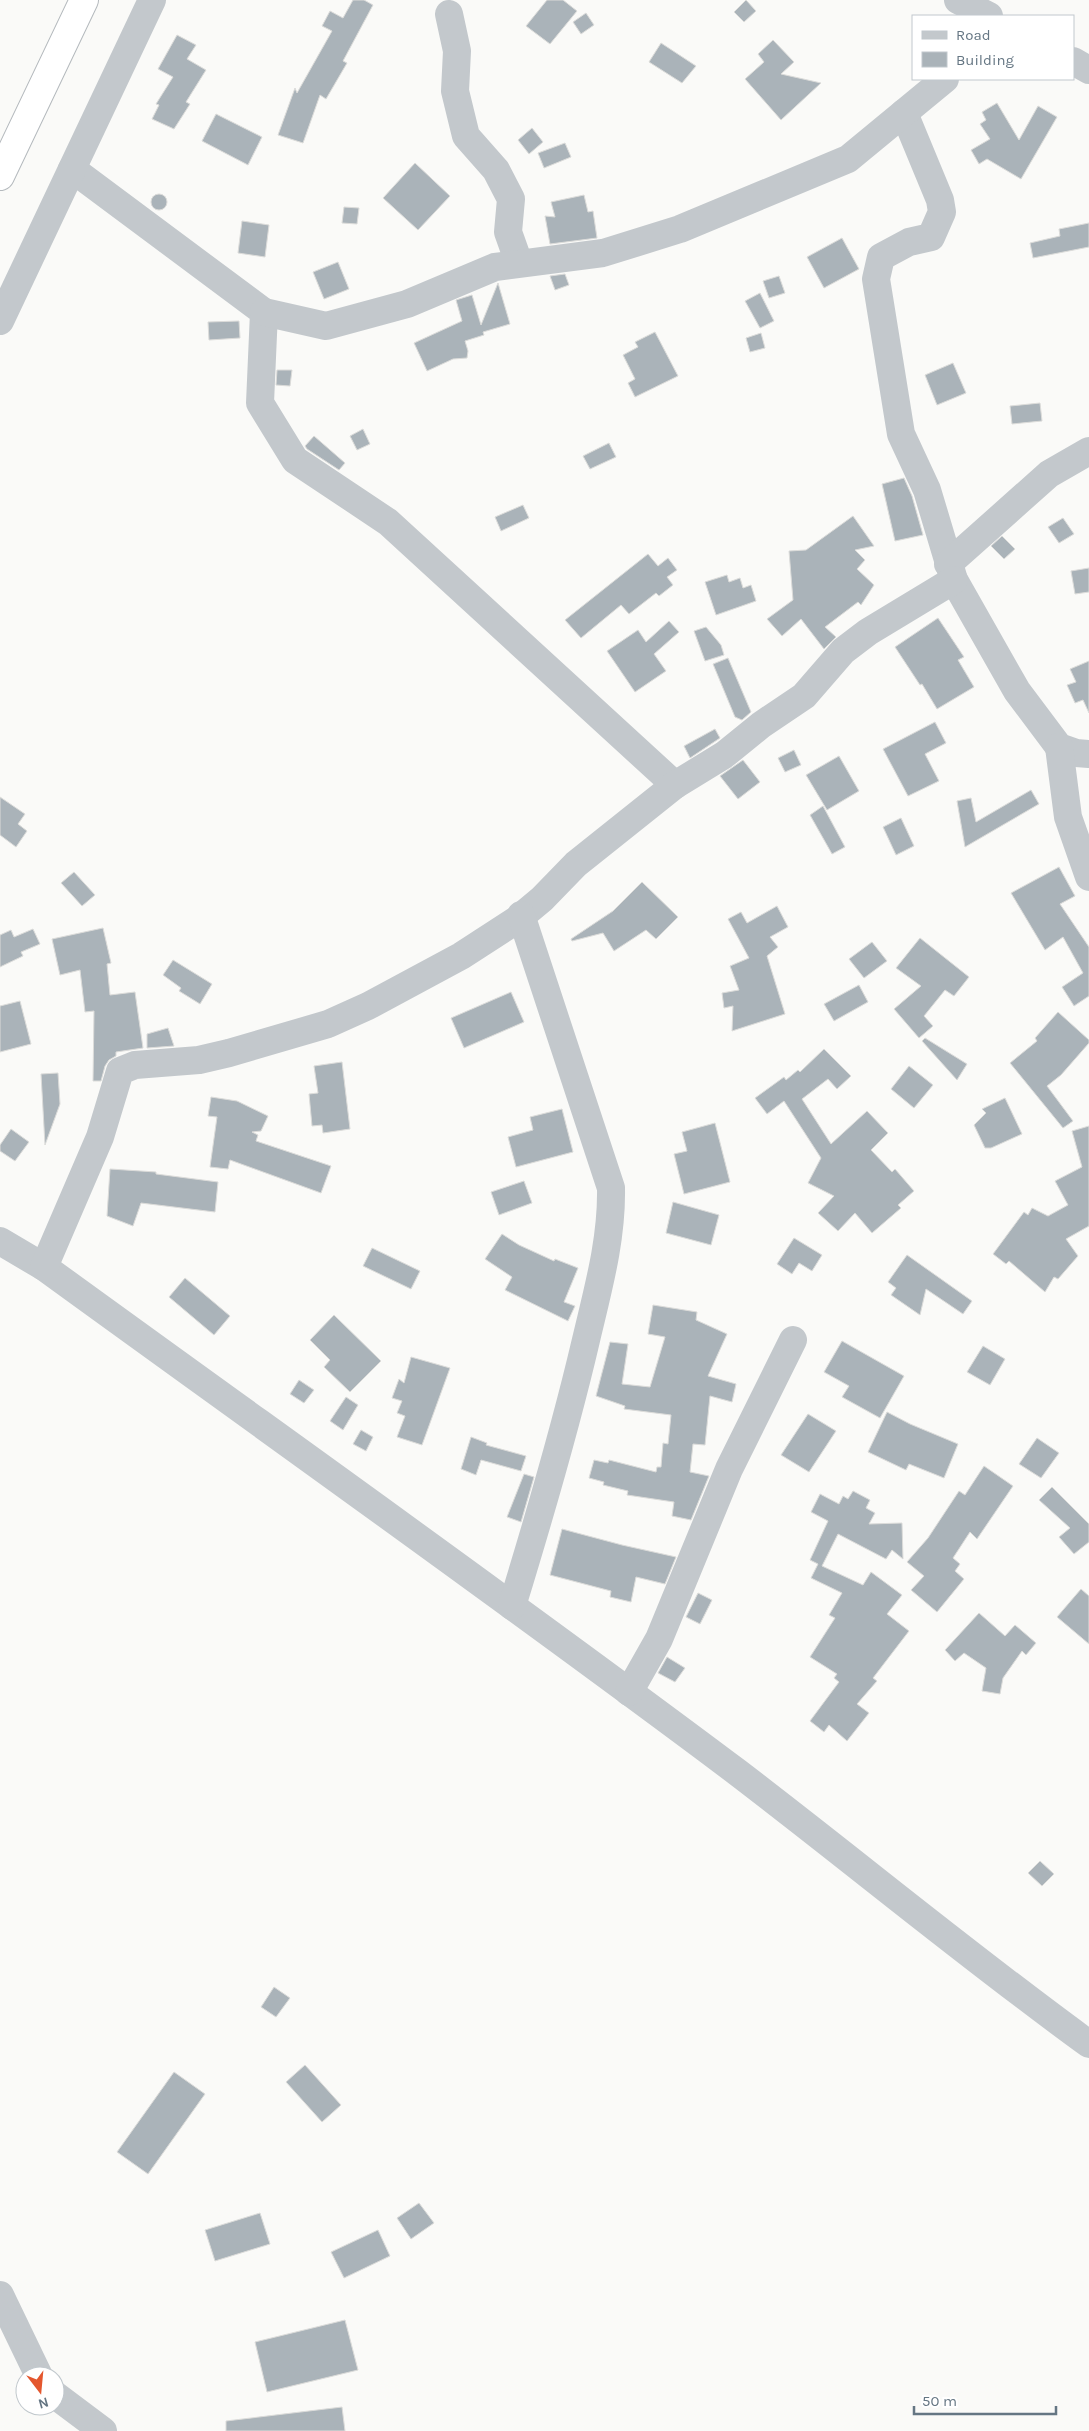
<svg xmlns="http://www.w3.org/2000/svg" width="1089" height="2431" font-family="Karla,sans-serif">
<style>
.building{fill:#aab3b9;stroke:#dcdcda}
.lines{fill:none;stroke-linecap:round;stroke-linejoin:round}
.highway-casing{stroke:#b4b9bd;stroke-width:30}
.minor{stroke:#c3c8cc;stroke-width:28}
.highway{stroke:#fff;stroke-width:28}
</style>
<rect width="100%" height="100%" fill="#fafaf8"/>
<g class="building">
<path d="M353,0H364L373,5L343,61L347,63L326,99L320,95L303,143L278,135L295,88L297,93L332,31L322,26L330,11L343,18Z"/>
<path d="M547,0H563L577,11L550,44L526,26Z"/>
<path d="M746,0L756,11L744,22L734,12Z"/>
<path d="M586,13L594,25L581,34L573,22Z"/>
<path d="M177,35L196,45L187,59L206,70L186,102L190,104L174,129L152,119L159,105L156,104L173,77L158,69Z"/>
<path d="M773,40L794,62L781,74L821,83L781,120L745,79L764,62L758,54Z"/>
<path d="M661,43L696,66L682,83L649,62Z"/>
<path d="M997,103L1019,140L1038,106L1057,117L1021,179L987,159L979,164L971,150L990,139L980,124L986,120L982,112Z"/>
<path d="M216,114L262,137L248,165L202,141Z"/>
<path d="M532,128L543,142L529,154L518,140Z"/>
<path d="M565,143L571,157L544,168L538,153Z"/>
<path d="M415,163L450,196L418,230L383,198Z"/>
<circle cx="159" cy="202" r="8"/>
<path d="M584,195L588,212L593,211L597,238L550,244L545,216L555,217L551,202Z"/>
<path d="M344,207L359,208L357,224L342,223Z"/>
<path d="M242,221L269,225L265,257L238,253Z"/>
<path d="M1089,223V247L1033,258L1030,243L1060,236L1059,229Z"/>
<path d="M842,238L859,269L824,288L807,257Z"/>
<path d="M338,262L349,289L324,299L313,272Z"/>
<path d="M565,274L569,285L555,290L550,276Z"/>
<path d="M779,276L785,293L769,298L763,281Z"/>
<path d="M498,283L510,324L483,332L484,335L465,341L468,351L467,358L453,359L427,371L414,343L462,321L456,300L472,295L481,325Z"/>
<path d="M760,293L774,321L760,328L745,301Z"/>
<path d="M239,321L240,338L209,340L208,322Z"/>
<path d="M655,332L678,376L635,397L628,383L635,379L623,355L638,347L635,342Z"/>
<path d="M761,333L765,348L750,352L746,338Z"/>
<path d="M953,363L966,393L937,405L925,375Z"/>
<path d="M277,370H292L290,386L276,385Z"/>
<path d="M1040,403L1042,421L1012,424L1010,406Z"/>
<path d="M363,429L370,444L357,450L350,436Z"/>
<path d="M314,436L345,463L339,470L307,449L305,446Z"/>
<path d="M609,443L616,457L590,469L583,456Z"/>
<path d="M904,478L912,496L923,535L895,541L882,484Z"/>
<path d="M523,505L529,518L501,531L495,517Z"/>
<path d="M853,516L874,546L855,550L865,560L857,569L874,585L861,605L858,602L825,627L836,637L824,649L801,619L782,636L767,619L793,600L789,551L806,550Z"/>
<path d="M1063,518L1074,534L1059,543L1048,527Z"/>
<path d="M1002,536L1015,549L1004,559L991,546Z"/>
<path d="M648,554L658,566L668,558L677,570L667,577L673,585L659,596L656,593L629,614L621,605L581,638L565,620Z"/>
<path d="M1089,568V592L1075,594L1071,571Z"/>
<path d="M727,575L729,582L740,578L743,588L751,585L756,601L716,615L705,582Z"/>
<path d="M938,618L964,657L958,660L974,687L937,709L922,684L920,685L895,647Z"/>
<path d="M669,621L679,632L654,654L666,671L635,692L607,651L638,630L646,642Z"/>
<path d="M706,627L721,645L724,655L705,661L694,631Z"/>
<path d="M728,658L751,712L742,720L735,717L713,664Z"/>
<path d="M1089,661V713L1083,700L1075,703L1067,685L1076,682L1070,669Z"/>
<path d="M935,722L946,743L925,754L939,781L908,796L883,749Z"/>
<path d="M715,729L720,738L690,758L684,746Z"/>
<path d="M794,750L801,765L785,772L778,758Z"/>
<path d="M839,756L859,791L827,810L806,775Z"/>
<path d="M743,760L760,782L738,799L720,776Z"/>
<path d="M1031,790L1039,804L965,847L957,801L971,798L976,822Z"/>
<path d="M0,797L25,814L18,824L27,831L16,847L0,835Z"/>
<path d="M823,806L845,847L832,854L810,815Z"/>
<path d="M901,818L914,846L896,855L883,827Z"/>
<path d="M1059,867L1075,896L1060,904L1089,947V996L1074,1006L1062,987L1083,973L1063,937L1045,950L1011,893Z"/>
<path d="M74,872L95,895L82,906L61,883Z"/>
<path d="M642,882L678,917L656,939L646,930L614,951L603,933L572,941L571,939L613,911Z"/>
<path d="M777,906L788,927L770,937L778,947L767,956L785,1014L732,1031L733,1006L724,1008L722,993L739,990L730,966L749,958L728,919L741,912L747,923Z"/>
<path d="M103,928L111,963L107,964L110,995L135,992L143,1048L116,1052V1056L109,1060L105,1066L101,1081H93L94,1011L85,1012L80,970L60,975L52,939Z"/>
<path d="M33,929L40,944L21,952L23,956L0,967V935L11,930L14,937Z"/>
<path d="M920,938L969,977L954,996L945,990L924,1016L933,1026L919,1038L894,1009L921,986L896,968Z"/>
<path d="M872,942L887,961L864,978L849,959Z"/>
<path d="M173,960L212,984L200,1004L179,991L181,988L163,975Z"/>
<path d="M859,985L868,1002L834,1021L824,1004Z"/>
<path d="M511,992L524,1022L464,1048L451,1018Z"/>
<path d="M20,1001L31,1044L0,1052V1006Z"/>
<path d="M1058,1012L1089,1040V1043L1061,1075L1047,1086L1073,1121L1063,1128L1010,1063L1037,1041L1035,1038Z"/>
<path d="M168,1028L174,1046L147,1048V1034Z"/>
<path d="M925,1038L967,1064L957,1080L922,1041Z"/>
<path d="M824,1049L851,1076L837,1089L828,1079L802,1099L831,1144L867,1111L888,1133L871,1150L892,1172L895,1169L914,1191L898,1205L901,1208L872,1233L855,1213L838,1231L818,1213L834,1196L808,1183L821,1158L784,1101L767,1114L755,1098L784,1077L786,1080L798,1070L800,1072Z"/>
<path d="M342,1062L350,1129L323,1133L322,1125L312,1126L309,1094L318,1093L314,1066Z"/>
<path d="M909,1066L933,1085L914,1108L891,1089Z"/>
<path d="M58,1073L60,1104L45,1145L41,1074Z"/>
<path d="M211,1097L237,1101L268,1116L261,1131L252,1132L258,1135L256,1141L331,1166L321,1193L230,1160L228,1169L210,1167L217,1117L208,1116Z"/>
<path d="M1005,1098L1022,1134L991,1148H985L974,1125L986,1113L982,1109Z"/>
<path d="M562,1109L573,1152L516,1167L508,1137L533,1130L530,1117Z"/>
<path d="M715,1123L730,1182L684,1194L674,1154L687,1151L682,1132Z"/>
<path d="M1089,1126V1226L1066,1239L1078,1256L1058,1279L1054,1277L1045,1292L1009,1261L1006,1264L993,1254L1024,1212L1028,1215L1032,1208L1048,1216L1068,1205L1055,1181L1082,1167L1072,1131Z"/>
<path d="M11,1129L29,1142L15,1161L0,1151V1145Z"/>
<path d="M110,1169L156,1172V1174L218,1182L215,1212L141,1203L133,1226L107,1216Z"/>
<path d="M524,1181L532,1203L499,1215L491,1192Z"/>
<path d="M673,1202L719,1215L711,1245L666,1233Z"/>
<path d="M502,1234L519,1245L554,1261L555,1259L578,1268L564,1302L575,1306L568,1321L505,1290L512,1277L485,1259Z"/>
<path d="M794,1238L822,1255L812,1271L799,1263L792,1274L777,1264Z"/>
<path d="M372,1248L420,1271L411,1289L363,1266Z"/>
<path d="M907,1255L972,1301L963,1314L926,1289L920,1315L891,1295L896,1288L888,1282Z"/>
<path d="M185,1278L230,1316L214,1335L169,1297Z"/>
<path d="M653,1305L697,1312L696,1320L727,1334L708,1376L736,1384L732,1402L710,1396L705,1445L693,1444L690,1472L709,1476L691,1520L672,1516L674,1502L627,1495L628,1491L603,1485L604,1482L589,1478L594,1460L608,1463L609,1460L656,1472L657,1467H661L663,1443L668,1444L671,1415L624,1409L625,1406L596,1396L610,1342L628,1344L622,1384L650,1387L665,1337L648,1334Z"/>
<path d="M334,1315L381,1361L350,1392L324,1367L330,1360L310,1340Z"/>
<path d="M842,1341L904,1376L880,1418L842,1397L849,1386L824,1372Z"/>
<path d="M983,1346L1005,1359L990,1385L967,1372Z"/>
<path d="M411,1357L450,1368L422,1445L397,1437L405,1416L397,1413L402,1401L392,1398L399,1379L404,1383Z"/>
<path d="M299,1380L314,1390L304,1403L290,1394Z"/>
<path d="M346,1397L358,1405L343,1430L330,1421Z"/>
<path d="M887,1412L910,1424L958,1444L944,1478L909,1464L906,1470L868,1452Z"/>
<path d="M808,1414L836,1431L809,1472L781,1455Z"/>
<path d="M361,1430L373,1437L366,1451L353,1444Z"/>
<path d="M471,1437L487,1443L486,1445L526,1456L521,1471L481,1460L476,1475L461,1469Z"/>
<path d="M1037,1438L1059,1453L1041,1478L1019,1464Z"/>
<path d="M984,1466L1013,1486L977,1539L970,1532L953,1558L960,1564L955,1571L964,1579L937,1612L911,1590L924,1576L907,1562L928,1538L959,1491L965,1495Z"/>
<path d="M524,1474L534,1477L521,1522L507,1517Z"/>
<path d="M1052,1487L1089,1524V1542L1074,1554L1059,1537L1070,1528L1039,1500Z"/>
<path d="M853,1491L870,1500L866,1508L875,1513L869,1524L902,1523L903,1559L892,1550L886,1559L838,1534L822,1566L863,1585L871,1572L902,1595L887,1614L909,1631L873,1678L877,1681L857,1704L869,1713L847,1741L829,1725L824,1732L810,1721L839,1682L834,1678L837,1674L810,1657L835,1618L829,1615L842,1593L811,1578L818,1564L810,1560L828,1521L811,1512L820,1494L839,1504L843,1496L848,1499Z"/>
<path d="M562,1529L622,1545L676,1557L665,1584L636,1577L631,1602L610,1597L611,1591L550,1575Z"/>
<path d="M1081,1589L1089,1596V1644L1057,1617Z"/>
<path d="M698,1593L712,1600L700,1624L686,1617Z"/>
<path d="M979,1613L1005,1636L1015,1625L1036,1643L1026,1655L1022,1651L1003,1678L1000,1694L982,1691L986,1668L964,1653L955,1661L945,1650Z"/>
<path d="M667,1657L685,1668L675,1682L658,1673Z"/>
<path d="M1040,1861L1054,1874L1042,1886L1028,1873Z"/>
<path d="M274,1987L290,1998L276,2017L261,2007Z"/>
<path d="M305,2065L341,2105L322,2122L286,2082Z"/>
<path d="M174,2072L205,2094L148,2174L117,2152Z"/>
<path d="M419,2203L434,2223L411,2239L397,2218Z"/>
<path d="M260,2213L270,2244L215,2261L205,2230Z"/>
<path d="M378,2230L390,2256L344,2278L331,2252Z"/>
<path d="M345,2320L358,2370L267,2392L255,2342Z"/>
<path d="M342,2407L345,2431H226V2421Z"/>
</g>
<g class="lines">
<g class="highway-casing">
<path id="highway" d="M0,176L84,0"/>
</g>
<g class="minor">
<path d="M958,0L989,16"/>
<path d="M449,14L457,51L455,91L466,136L496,170L511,199L508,232L519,263"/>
<path d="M1073,61L1089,70"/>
<path d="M904,113L940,200L942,212L931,237L909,242L881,257L876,279L901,434L927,490L954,580L1017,691L1059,747L1076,753L1089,754"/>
<path d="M72,169L264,312L260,403L295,460L388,522L675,785"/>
<path d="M264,312L326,326L407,304L495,267L603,253L680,229L848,159L945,79"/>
<path d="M0,321L152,0"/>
<path d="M948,564L1049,474L1089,451"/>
<path d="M1059,747L1068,817L1089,877"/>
<path d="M0,1241L44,1267C275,1435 508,1600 737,1772C855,1862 969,1957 1089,2044"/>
<path d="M44,1267L100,1137L120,1071L135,1065L199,1060L229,1053L328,1024L368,1006L461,956L518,919L542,899L576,864L675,785L724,755L761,725L804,696L843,651L868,632L954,580"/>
<path d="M512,1606C539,1518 565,1430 586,1340C598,1289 612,1240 611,1188L521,915"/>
<path d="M629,1692L659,1639L729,1469L793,1340"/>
<path d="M0,2295L39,2376"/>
<path d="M55,2395L103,2431"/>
</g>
<use href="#highway" class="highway"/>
</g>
<rect x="912" y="15" width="162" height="65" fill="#ffffff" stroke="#c1c8cd"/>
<rect x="922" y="31" width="25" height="8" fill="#c3c8cc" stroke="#c1c8cd"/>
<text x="956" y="40" font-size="15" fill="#657683">Road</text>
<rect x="922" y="52" width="25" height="15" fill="#aab3b9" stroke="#c1c8cd"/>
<text x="956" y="65" font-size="15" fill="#657683">Building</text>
<g transform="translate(40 2391) rotate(164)"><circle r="24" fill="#ffffff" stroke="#c1c8cd"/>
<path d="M0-4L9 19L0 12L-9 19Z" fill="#e4572e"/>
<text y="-8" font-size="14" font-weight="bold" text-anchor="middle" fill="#657683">N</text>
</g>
<path d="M914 2406v8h142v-8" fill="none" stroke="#657683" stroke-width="2.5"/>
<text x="922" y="2406" font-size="15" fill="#657683" stroke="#ffffff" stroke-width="4" paint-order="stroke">50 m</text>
</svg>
